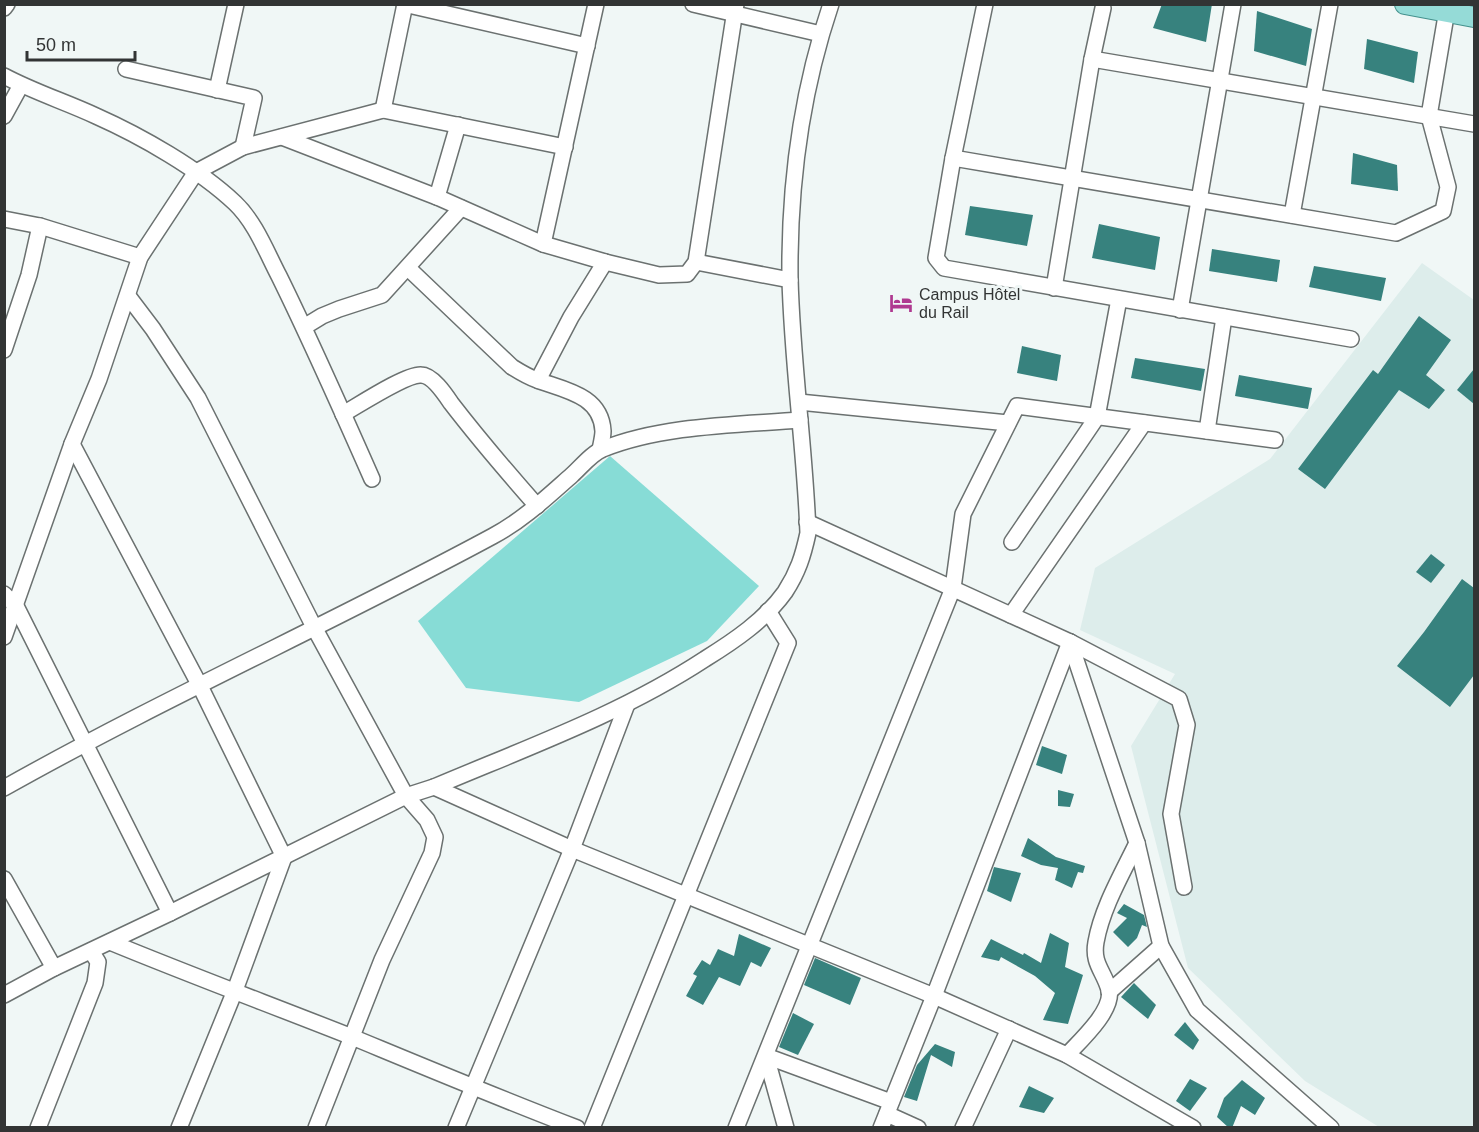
<svg xmlns="http://www.w3.org/2000/svg" width="1479" height="1132" font-family="Helvetica,sans-serif">
<style>
.built{fill:#ddedeb}
.green{fill:#87dcd6}
.building{fill:#37827e}
.lines{fill:none;stroke-linecap:round;stroke-linejoin:round}
.minor-casing{stroke:#6b7170;stroke-width:18}
.major-casing{stroke:#44918d;stroke-width:22}
.minor{stroke:#fff;stroke-width:15}
.major{stroke:#95dbd7;stroke-width:20}
.labels{text-anchor:middle;stroke-width:6;stroke-linejoin:round;paint-order:stroke}
.poi-label{font-size:16px;fill:#323434;stroke:#f0f7f6;text-anchor:start}
</style>
<rect width="100%" height="100%" fill="#f0f7f6"/>
<path class="built" d="M1422,263L1474,300V1127H1379L1305,1081L1188,968L1131,746L1175,674L1080,630L1095,568L1270,459Z"/>
<path class="green" d="M610,456L759,586L707,641L579,702L466,688L418,621Z"/>
<g class="building">
<path d="M1162,4H1212L1206,42L1153,28Z"/>
<path d="M1257,11L1312,29L1306,66L1254,51Z"/>
<path d="M1367,39L1418,52L1414,83L1364,69Z"/>
<path d="M1353,153L1397,165L1398,191L1351,184Z"/>
<path d="M970,206L1033,215L1027,246L965,235Z"/>
<path d="M1099,224L1160,237L1155,270L1092,258Z"/>
<path d="M1212,249L1280,260L1277,282L1209,271Z"/>
<path d="M1314,266L1386,278L1381,301L1309,287Z"/>
<path d="M1419,316L1451,340L1426,375L1445,390L1429,409L1399,390L1325,489L1298,469L1373,370L1378,374Z"/>
<path d="M1022,346L1061,355L1057,381L1017,373Z"/>
<path d="M1135,358L1205,369L1201,391L1131,378Z"/>
<path d="M1474,369V404L1457,390Z"/>
<path d="M1239,375L1312,388L1308,409L1235,396Z"/>
<path d="M1431,554L1445,565L1431,583L1416,572Z"/>
<path d="M1462,579L1474,588V675L1450,707L1397,666L1424,632Z"/>
<path d="M1042,746L1067,755L1062,774L1036,765Z"/>
<path d="M1058,790L1074,794L1070,807L1058,806Z"/>
<path d="M1028,838L1056,857L1085,866L1083,873L1078,872L1072,888L1055,880L1058,868L1041,865L1021,856Z"/>
<path d="M994,867L1021,873L1011,902L987,891Z"/>
<path d="M1124,904L1144,915L1147,927L1142,925L1137,938L1128,947L1113,932L1127,918L1117,913Z"/>
<path d="M1050,933L1069,943L1065,967L1083,975L1068,1024L1043,1020L1055,993L1035,976L1001,957L999,961L981,957L991,939L1023,955L1024,953L1041,963Z"/>
<path d="M739,934L771,948L761,967L751,962L740,986L719,977L703,1005L686,996L697,976L693,974L702,960L710,965L718,949L734,956Z"/>
<path d="M815,958L861,978L850,1005L804,985Z"/>
<path d="M1134,983L1156,1005L1148,1019L1121,997Z"/>
<path d="M793,1013L814,1024L798,1055L779,1047Z"/>
<path d="M1185,1022L1199,1040L1193,1050L1174,1035Z"/>
<path d="M935,1044L955,1052L952,1067L931,1055L917,1101L904,1097L917,1065Z"/>
<path d="M1190,1079L1207,1088L1190,1111L1176,1101Z"/>
<path d="M1242,1080L1265,1098L1255,1115L1241,1106L1232,1128H1229L1217,1117L1224,1098Z"/>
<path d="M1029,1086L1054,1098L1044,1113L1019,1107Z"/>
</g>
<g class="lines">
<g class="minor-casing">
<g id="minor">
<path d="M404,4L587,46"/>
<path d="M693,4L821,34"/>
<path d="M985,4L953,158L936,258L944,268L1351,339"/>
<path d="M4,8L7,4"/>
<path d="M1092,59L1474,124"/>
<path d="M126,69L254,98L243,147"/>
<path d="M4,76C34,92 66,102 96,116C141,136 199,169 235,203C255,222 266,251 279,276C312,343 342,411 372,479"/>
<path d="M217,90L236,4"/>
<path d="M383,110L405,4"/>
<path d="M4,116L21,85"/>
<path d="M282,137L437,197L543,244L605,262L659,275L687,274L696,262L736,4"/>
<path d="M953,158L1396,233L1443,211L1448,187L1429,116L1448,4"/>
<path d="M437,197L458,125"/>
<path d="M1292,215L1330,4"/>
<path d="M4,219L40,226L140,257"/>
<path d="M543,244L596,4"/>
<path d="M696,262L790,280"/>
<path d="M408,268L512,367C520,372 528,377 537,380C564,390 601,395 603,431C603,437 601,444 600,450"/>
<path d="M1054,288L1092,59L1103,8"/>
<path d="M128,296L153,329L198,398L315,629L406,796L427,820L435,837L432,853L382,960L316,1128"/>
<path d="M1180,310L1233,4"/>
<path d="M304,327L322,316L339,309L382,295L461,208"/>
<path d="M4,350L29,275L40,226"/>
<path d="M538,380L571,317L605,262"/>
<path d="M799,402L1008,423"/>
<path d="M343,414C359,405 406,374 421,375C432,375 445,394 451,403C478,438 507,472 537,506"/>
<path d="M1207,431L1224,317"/>
<path d="M72,444L200,686L284,857L234,993L179,1128"/>
<path d="M807,522L1070,642L1179,699L1187,725L1171,814L1184,887"/>
<path d="M1012,542L1097,417L1119,299"/>
<path d="M4,594L16,606L170,913"/>
<path d="M1011,615L1144,423"/>
<path d="M4,637L72,444L99,379L140,257L196,172L243,147L383,110L565,147"/>
<path d="M1070,642L1137,843L1161,946L1197,1010L1331,1128"/>
<path d="M434,787L572,849L934,996L1067,1055L1193,1128"/>
<path d="M4,788C164,698 332,623 493,536C523,520 547,497 572,475C581,467 592,453 603,449C663,425 736,425 800,420"/>
<path d="M4,879L54,968"/>
<path d="M110,942C190,975 271,1005 352,1037C427,1068 501,1099 577,1128"/>
<path d="M1109,992L1161,946"/>
<path d="M4,995L54,968L170,913L406,796L434,787C526,748 621,714 705,659C734,641 765,620 785,592C798,572 803,556 808,533C805,448 792,363 790,278C789,185 801,93 831,4"/>
<path d="M1067,1055C1080,1041 1114,1010 1109,990C1104,971 1092,964 1096,942C1102,908 1122,874 1137,843"/>
<path d="M766,1056L891,1102"/>
<path d="M766,1056L786,1128"/>
<path d="M887,1114L918,1128"/>
<path d="M38,1128L95,983L98,962L91,951"/>
<path d="M456,1128L572,849L627,704"/>
<path d="M592,1128L788,643L768,611"/>
<path d="M736,1128L953,588L963,514L1017,406L1275,440"/>
<path d="M881,1128L934,996L1070,642"/>
<path d="M963,1128L1009,1029"/>
</g>
</g>
<g class="major-casing">
<path id="major" d="M1405,4L1474,17"/>
</g>
<use href="#minor" class="minor"/>
<use href="#major" class="major"/>
</g>
<defs>
<g id="hotel-bare" transform="scale(1.8)"><path d="M-6-4.5h1.5V1H6V5H4.5V3h-9V5H-6ZM-4 0a1.8 1.8 0 1 1 3.6 0ZM.5 0V-2.5h3Q6-2.5 6 0Z" fill="#af3990" stroke="#f0f7f6" stroke-width="2.5" paint-order="stroke"/></g>
</defs>
<g fill-rule="evenodd">
<use href="#hotel-bare" x="901" y="303"/>
</g>
<g class="labels">
<g class="poi-label">
<text x="919" y="300">Campus Hôtel<tspan x="919" dy="18">du Rail</tspan></text>
</g>
</g>
<rect width="1479" height="1132" fill="none" stroke="#323434" stroke-width="12"/>
<path d="M27 51v9h108v-9" fill="none" stroke="#323434" stroke-width="3"/>
<text x="36" y="51" font-size="18" fill="#323434" stroke="#f0f7f6" stroke-width="4.5" paint-order="stroke">50 m</text>
</svg>
